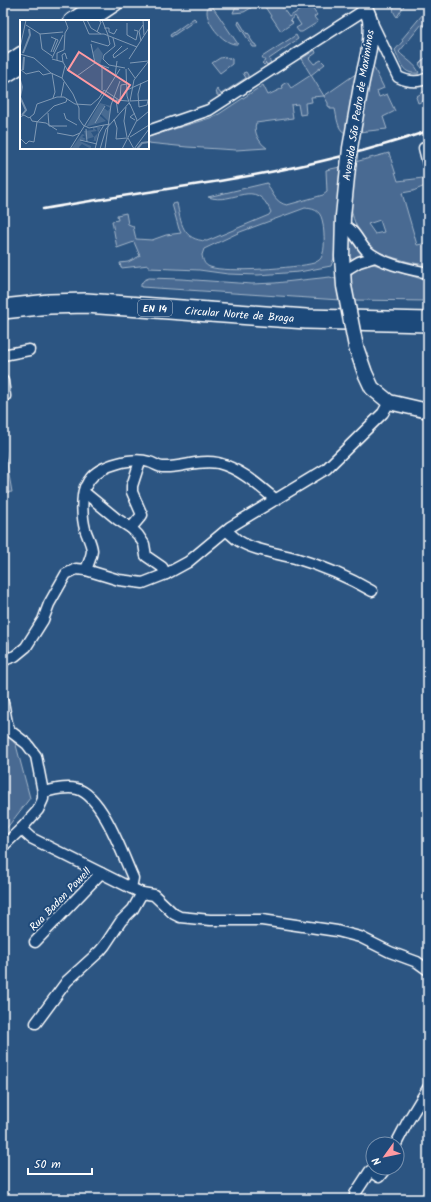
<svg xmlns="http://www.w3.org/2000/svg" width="431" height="1202" font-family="Kalam,sans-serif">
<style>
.green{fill:#486b92;stroke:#a4b5c8;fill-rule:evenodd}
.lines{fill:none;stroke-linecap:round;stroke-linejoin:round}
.street-casing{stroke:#fff;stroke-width:13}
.secondary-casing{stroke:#fff;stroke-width:17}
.highway-casing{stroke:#fff;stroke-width:22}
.street{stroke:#1f4a7a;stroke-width:10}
.secondary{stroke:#1f4a7a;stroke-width:14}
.highway{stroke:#1f4a7a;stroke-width:19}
.rail{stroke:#fff;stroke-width:2.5}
.secondary-bridge-casing{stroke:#fff;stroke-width:17;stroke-linecap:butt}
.secondary-bridge{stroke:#1f4a7a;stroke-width:14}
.labels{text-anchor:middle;stroke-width:4;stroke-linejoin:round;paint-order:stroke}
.shield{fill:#1f4a7a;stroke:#bcc9d7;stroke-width:1}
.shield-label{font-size:10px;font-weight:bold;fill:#fff}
.street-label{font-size:11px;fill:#fff;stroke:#1f4a7a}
.inset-river{fill:none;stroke:#748fad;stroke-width:2}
.inset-road{fill:none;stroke:#8099b4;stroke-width:1}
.view{fill:#ff9aa2;fill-opacity:0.15;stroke:#ff9aa2;stroke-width:2}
.inset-edge{fill:none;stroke:#fff;stroke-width:2}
</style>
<rect width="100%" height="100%" fill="#2c5582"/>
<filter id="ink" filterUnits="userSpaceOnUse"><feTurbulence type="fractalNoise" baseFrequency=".025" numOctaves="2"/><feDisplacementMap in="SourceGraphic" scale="8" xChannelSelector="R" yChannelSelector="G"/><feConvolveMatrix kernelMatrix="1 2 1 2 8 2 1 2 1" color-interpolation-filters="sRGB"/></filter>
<g filter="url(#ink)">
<g class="green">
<path d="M209,3H210L238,44C225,46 207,24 207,12C207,9 208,6 209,3Z"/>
<path d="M240,3H251V8L244,12L233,13L235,8Z"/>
<path d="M270,3H279L289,17L309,4L317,15L314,17L318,22L302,32H299L296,28L301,25L295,16L290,20L293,23L281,31L265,7Z"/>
<path d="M396,3H403L405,4L397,17C393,12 392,9 396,3Z"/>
<path d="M428,8V30L422,24L399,52C405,59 416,64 419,73C402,75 401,63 395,50L403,41L402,39Z"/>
<path d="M194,18L196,20L171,37L170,35Z"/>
<path d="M239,21L247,34L248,33L251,37L250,38L254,44H255L257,47H253L238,24Z"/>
<path d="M296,35L298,39L269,59L271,63L267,65L266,63L264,65L262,63L265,61L262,57Z"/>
<path d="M315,50L316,53L309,58L314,64L321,60L325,64L311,75L324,96L357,73L345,133C337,129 337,117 335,109H330V107L328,106V103L324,96L311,97L312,102L305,103L306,114L300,115L298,104L291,105L293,118L256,123C253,131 259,143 267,148L236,150L187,147L148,143V137L210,118L219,114L263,85L268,95L283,88L282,85L287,82L291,88L311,75L301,59Z"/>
<path d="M427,56L428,69L424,71L419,64Z"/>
<path d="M225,57L232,59V64L220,73L212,63L220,58Z"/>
<path d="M372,64L384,88L377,91L379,97L387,94L395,111L383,117L387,129L359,132Z"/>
<path d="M246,72L248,75V79L222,96L217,95L216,91L217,89L221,94L246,78L243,73Z"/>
<path d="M428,89V99L418,103L416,97L417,96Z"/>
<path d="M389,153L398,181L423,178L425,186L413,191L402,193L417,245L428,243V264C417,265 406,261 395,258C389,256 383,254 378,251C363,242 352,223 351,205C351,191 354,176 355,162ZM380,220L384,232L375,234L368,224Z"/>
<path d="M340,167L334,258L331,266L299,272L258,275L228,274L199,270L149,268V265L121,268L120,263L128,262L140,256L134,242L117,248L112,221L118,220L117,215L126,213L128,224L133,226L136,239L152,240L166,235L181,233L179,229L172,204L177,203C181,223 182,240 207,241L269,215L271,212C255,176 234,206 208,197L267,183C272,193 276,203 287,205L323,195L327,192L326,170ZM305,208C317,209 321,212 323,224C324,233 326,250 321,258C320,260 316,262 314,263C297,268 225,273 210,267C204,265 203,260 202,255L204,249L240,232Z"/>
<path d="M349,237L362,254L349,260Z"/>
<path d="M370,263L428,281V301L354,300C349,276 345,273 370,263Z"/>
<path d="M330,277L338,280L340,300L141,287V284L144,280L149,278L181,279L252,284L275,283Z"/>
<path d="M3,441L12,492L3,493Z"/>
<path d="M3,728L16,745L30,798L3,833Z"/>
</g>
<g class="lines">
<g class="street-casing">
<g id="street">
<path d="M372,23L398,77C408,82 418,83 428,78"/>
<path d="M148,131L209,110L366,9"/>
<path d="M424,148L428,164"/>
<path d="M343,226C354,228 359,243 366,250C381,264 409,269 428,273"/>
<path d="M343,270L349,268L359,262L375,257"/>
<path d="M3,355L29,350"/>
<path d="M3,381L5,396L3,397"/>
<path d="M84,492L117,519L131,528L138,535L144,544L146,556L162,567L166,574"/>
<path d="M131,528L142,515L132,492V486L140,461"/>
<path d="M227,531C231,534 234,538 239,541C255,551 277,553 295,558C322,566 348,577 372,591"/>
<path d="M86,570C88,564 92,556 92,550C91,542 87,536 85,529C82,518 81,498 85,487C87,485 88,481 90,479C100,465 133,457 149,462C154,463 158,467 163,467C181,468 199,459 218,463C241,469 258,485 276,500"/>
<path d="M3,642V663"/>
<path d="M4,660L15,656L26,647L43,620L49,604L66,574L76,569L86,570L119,580L143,583L166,574L188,562L230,527L326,469L383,413L389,402"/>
<path d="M3,702L7,723L10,731L27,744L36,756L43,792V799L38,810L21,829L3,846"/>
<path d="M43,792C54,790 66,786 77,789C102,795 123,856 133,878L131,888"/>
<path d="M21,829L31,838L131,888L142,893L154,895L174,914L180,917L210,920H262L337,931L360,937L390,952L417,962L428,970"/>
<path d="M35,942L101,873"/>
<path d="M36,1023L67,981L100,951L105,945L121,921L133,909L142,893"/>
<path d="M396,1144L408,1121L428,1088"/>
<path d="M355,1194L370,1171L379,1177L386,1168"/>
</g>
</g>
<g class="secondary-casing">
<g id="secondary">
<path d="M71,21L98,3"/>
<path d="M89,21L116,3"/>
<path d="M3,66L21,54"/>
<path d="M3,77L21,66"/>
<path d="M361,86C365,65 373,42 370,20C369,15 365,8 363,3"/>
<path d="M343,216L342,256L344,286"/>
<path d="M356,347L365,373L372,388L389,402L428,411"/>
</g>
</g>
<g class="highway-casing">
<g id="highway">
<path id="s1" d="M3,309L49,304L86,303L306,319L428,322"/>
</g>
</g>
<use href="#street" class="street"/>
<use href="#secondary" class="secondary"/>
<use href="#highway" class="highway"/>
<path class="rail" d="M43,209C108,197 173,189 237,178C302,167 366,152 428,131"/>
<g class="secondary-bridge-casing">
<g id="secondary-bridge">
<path d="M343,216L350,148L361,86"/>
<path d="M344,286L356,347"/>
</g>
</g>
<use href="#secondary-bridge" class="secondary-bridge"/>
</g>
</g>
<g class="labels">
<rect class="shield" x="138" y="300" width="34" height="16" rx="3"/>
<g class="shield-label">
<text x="155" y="312">EN 14</text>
</g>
<g class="street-label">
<text transform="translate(358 105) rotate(-81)" y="4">Avenida São Pedro de Maximinos</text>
<text dy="4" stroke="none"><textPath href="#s1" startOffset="237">Circular Norte de Braga</textPath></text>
<text transform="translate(60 899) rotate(-46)" y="4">Rua Baden Powell</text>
</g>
</g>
<g transform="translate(20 20)">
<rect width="129" height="129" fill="#2c5582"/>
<path d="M78,27L83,34L80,45L76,44L73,32ZM80,83L91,86L89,102L81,94L84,88L88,91L90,88L85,85L78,99L80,96L86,101L66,107ZM73,107H81L78,113L77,108H74L77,111L71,112L74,117L78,113L76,121L72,120L74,121V117L60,121L71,126V129L62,124L59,127L60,129H51L62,114L65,115L62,117L66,119L64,111L73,110Z" fill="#486b92"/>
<path class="inset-river" d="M3,33L10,15L9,9M3,50L4,37M0,60L2,67L0,77L6,90L2,95M117,129L122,123L129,122"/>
<path class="inset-road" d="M63,0L69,14H84L117,27M67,0L71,8L81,14M82,0L88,15M123,0L124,15M107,3V15L116,20L118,11L114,10M6,5L20,14M84,8H89V12L94,14L97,9M77,12L81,2L78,0M31,17L38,20L33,32M93,18L95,26L84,35L83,39L89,45L105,48M71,21L88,26L90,24L88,16M121,21L119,11L123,5M71,24L75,43M0,28L6,0M98,30L102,26L93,35L94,38L108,28M31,32L36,19M0,34L14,38L31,53L42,58L53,74L59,88V99L63,105L69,108L84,105M32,36L22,29L20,14L43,12M32,38L43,15M32,39L43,42L48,51L57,56L75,43M109,39L129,8M37,40V33L44,30L45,13L48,8L45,0M43,42L42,35L45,33L47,39M75,43L89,48M110,43L128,41M82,47V70M108,48L115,58M0,49L6,54L19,51M106,49L107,76L110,85M19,51L23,55L31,53M32,53L35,72L33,78M95,56L97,41M42,58L45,46M121,63L118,74L119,87L127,85L128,80M107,70L129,60M41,77L44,62M100,80L101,65L107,64M110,81L114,60L128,42M110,81L129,80M106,87L104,101L107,117M28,93L29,106M44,93L46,99L57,105M98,93L96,80L108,81M115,93L110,97L115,100M0,97L4,95L9,98L14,94L17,84L37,77H44L55,84L71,85L79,78L84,70L99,80M10,97L12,101L26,103L37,110M94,99L97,108L96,119L107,118M117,101L129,91M17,102L34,86L46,82L47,79M75,103L85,86M29,106H47M66,109L67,122M37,113L53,116L60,113M110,117L129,105M0,118L6,124L9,121L14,122L17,102M108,118L114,129M60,120L77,124M50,129L100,49M75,129L79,113L84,105L90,104M80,129L86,109L109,83M85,129L91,85L100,61M102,129L117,100L110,84M114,129L129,109"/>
<path class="view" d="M59,32L110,65L98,83L48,50Z"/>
<rect width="129" height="129" class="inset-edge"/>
</g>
<rect width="431" height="1202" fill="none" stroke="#1f4a7a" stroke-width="16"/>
<rect x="8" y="8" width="415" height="1186" fill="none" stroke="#fff" stroke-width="1.5" filter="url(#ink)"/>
<g transform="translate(385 1156) rotate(237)"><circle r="19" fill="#1f4a7a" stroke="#7992af"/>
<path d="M0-3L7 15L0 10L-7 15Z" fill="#ff9aa2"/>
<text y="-6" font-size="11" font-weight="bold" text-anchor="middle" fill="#ffffff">N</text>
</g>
<path d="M28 1168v6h64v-6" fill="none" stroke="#ffffff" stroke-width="2"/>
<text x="34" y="1168" font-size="12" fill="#ffffff" stroke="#1f4a7a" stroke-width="3" paint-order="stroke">50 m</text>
</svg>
